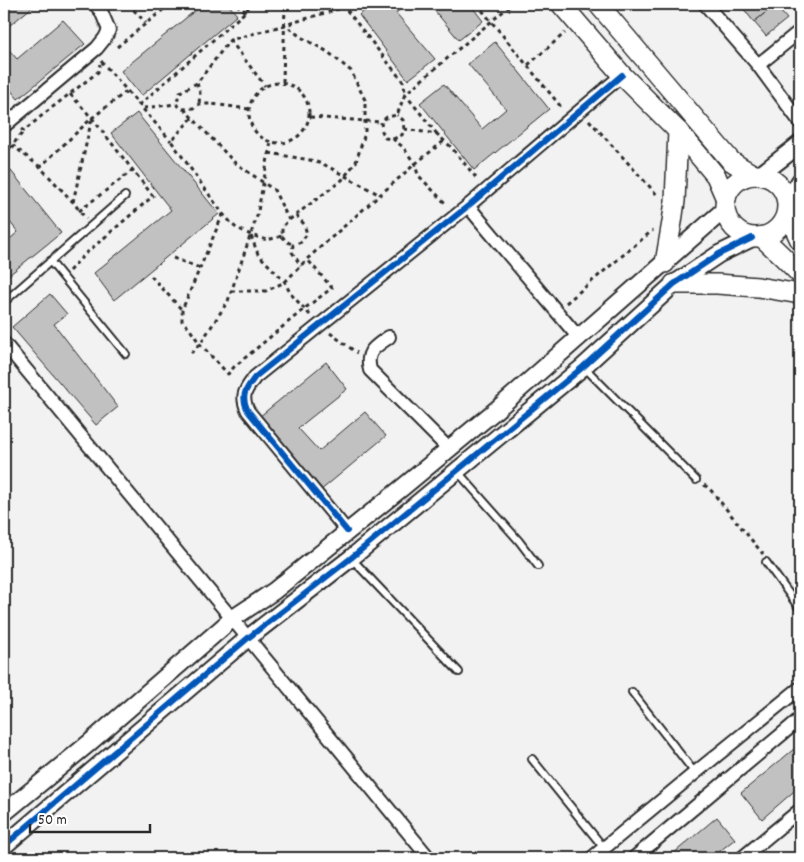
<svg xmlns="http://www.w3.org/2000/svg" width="804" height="862" font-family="Dekko,sans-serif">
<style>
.building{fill:#c1c1c1;stroke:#2b2b2b}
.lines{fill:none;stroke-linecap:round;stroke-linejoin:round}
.service-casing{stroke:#2b2b2b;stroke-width:10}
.minor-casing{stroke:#2b2b2b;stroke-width:16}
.tertiary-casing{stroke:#2b2b2b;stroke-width:20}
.secondary-casing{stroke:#2b2b2b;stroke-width:22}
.path{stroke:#2b2b2b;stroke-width:3;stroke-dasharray:4 4;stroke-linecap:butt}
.service{stroke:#fff;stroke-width:6}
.minor{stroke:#fff;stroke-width:12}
.tertiary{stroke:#fff;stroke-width:16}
.secondary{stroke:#fff;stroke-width:19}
.cycleway-casing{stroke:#fff;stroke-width:9}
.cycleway{stroke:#0057b8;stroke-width:6}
</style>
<rect width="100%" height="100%" fill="#f2f2f2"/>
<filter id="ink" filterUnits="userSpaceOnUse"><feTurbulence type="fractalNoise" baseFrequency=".02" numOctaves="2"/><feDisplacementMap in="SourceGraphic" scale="10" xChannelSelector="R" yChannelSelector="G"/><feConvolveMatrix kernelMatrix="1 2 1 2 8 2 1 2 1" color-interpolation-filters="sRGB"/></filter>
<g filter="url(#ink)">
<g class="building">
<path d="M4,4H36L4,30Z"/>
<path d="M203,4H228L237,15L141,96L121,71Z"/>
<path d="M373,4H407L396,13L435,59L408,80L359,15Z"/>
<path d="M429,4H470L483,21L459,40Z"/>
<path d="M746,4H774L775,5L754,22L742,7Z"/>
<path d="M775,5L787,19L766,36L754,22Z"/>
<path d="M63,20L85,44L18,99L4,82V44L17,59Z"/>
<path d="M495,42L549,109L474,170L420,103L444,84L482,129L506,109L468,64Z"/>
<path d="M137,113L219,214L114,300L94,273L171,210L111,133Z"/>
<path d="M7,166L61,233L4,279V244L18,232L4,215V169Z"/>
<path d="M50,294L67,314L54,324L118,407L96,425L12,327Z"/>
<path d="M326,362L347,389L298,428L319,451L365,412L386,436L320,491L259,417Z"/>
<path d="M800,744V786L762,819L741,793Z"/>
<path d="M717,817L735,839L711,858H668Z"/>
</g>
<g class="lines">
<g class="service-casing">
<g id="service">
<path d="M50,261L126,354"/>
<path d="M4,302L125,196"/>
<path d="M584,367L696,480"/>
<path d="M458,472L519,541L538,566"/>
<path d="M352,559L459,672"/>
<path d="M766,562L800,609"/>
<path d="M632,692L695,773"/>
<path d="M532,759L604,848"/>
</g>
</g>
<g class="minor-casing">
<g id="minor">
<path d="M705,4L758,65L800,122"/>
<path d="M758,65L800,31"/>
<path d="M4,126L97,48L105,38L109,30L101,11L95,4"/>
<path d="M468,206L579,338"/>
<path d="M389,337C375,347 365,351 370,370L449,449"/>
<path d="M4,343L248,638L429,858"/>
<path d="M347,531L248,411C240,395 246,389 255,377L468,206L622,75"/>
<path d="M592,858L695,773L800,688"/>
<path d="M634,858L800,719"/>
<path d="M742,858L800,810"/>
</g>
</g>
<g class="tertiary-casing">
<g id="tertiary">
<path d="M760,175L800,144"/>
<path d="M787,203L800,181"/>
<path d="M4,813L88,744L232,619L274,591L403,487L496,410L725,209"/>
<path d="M4,846L248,638L351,558L583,367L674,284L719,254L752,238"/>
</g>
</g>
<g class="secondary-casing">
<g id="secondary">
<path d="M561,4L622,75L678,131L701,158L716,176L726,199"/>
<path d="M598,4L731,161L742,168L754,175"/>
<circle cx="756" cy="206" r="31"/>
<path d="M787,212L800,240"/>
<path d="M762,237L782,256L800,274"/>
<path d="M665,263L672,222L675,201L678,131"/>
<path d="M674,284H717L758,287L800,294"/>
</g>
</g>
<g class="path">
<path d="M128,4L146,23"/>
<path d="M237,4L245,12"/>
<path d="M342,4L404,83L405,94L397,115L387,117L381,122L382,131L385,138L393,139L403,147L415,164L418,175L447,205"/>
<path d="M477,4L562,108"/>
<path d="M230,40L265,86"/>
<path d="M117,47L170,4"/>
<path d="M101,61L171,141"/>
<path d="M528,65L565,33"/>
<path d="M283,82L285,4"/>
<circle cx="279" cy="113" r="30"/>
<path d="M197,83L200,93L199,104"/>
<path d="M70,94L92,118L127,91"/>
<path d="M139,105L245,12L251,4"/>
<path d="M144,108L176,104"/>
<path d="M184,109L234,162L274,190L289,220"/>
<path d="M249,109L212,104H199L194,108L183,109L176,104L180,92L197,83L230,40L285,25L345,7L347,4"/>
<path d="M310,117L381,122"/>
<path d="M192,118L171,141L223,214L235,227L251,235L267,240L282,236V227L289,220L342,180L356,162L365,133V100L351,71L328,52L301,37L285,25"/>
<path d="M589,120L659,197"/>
<path d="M21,129L24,131L45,113L98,72L100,64"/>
<path d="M404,129L437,134L451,147L478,180"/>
<path d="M437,134L405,94L512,4"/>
<path d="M393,139L402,135L404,129L403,120L397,115"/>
<path d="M12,145L40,167"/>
<path d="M269,153L310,160L325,165L380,195"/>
<path d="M4,155L24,131"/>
<path d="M73,202L92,118"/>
<path d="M79,211L133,170"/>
<path d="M223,214L182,310V321L189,328L200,344L228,374L234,367L304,309L332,288L307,259"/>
<path d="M296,215L304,224L307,234L301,242L293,245L292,252L301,266"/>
<path d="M251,236L258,254L285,282L290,293L311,316"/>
<path d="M282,236L286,241L293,245"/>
<path d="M173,258L200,268"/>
<path d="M69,271L84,255L153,196L92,118L40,167L73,202L86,219"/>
<path d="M151,276L182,310"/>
<path d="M231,291H266L285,282L307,259L415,164L444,141"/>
<path d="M566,303L653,230"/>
<path d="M330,333L357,353"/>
<path d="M191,353L200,344L228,301L257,216L271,142"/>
<path d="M704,485L709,488L763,554"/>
</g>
<use href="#service" class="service"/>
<use href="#minor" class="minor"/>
<use href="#tertiary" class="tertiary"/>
<use href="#secondary" class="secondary"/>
<g class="cycleway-casing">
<g id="cycleway">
<path d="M347,531L248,411C240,395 246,389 255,377L468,206L622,75"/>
<path d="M4,846L248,638L351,558L583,367L674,284L719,254L752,238"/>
</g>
</g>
<use href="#cycleway" class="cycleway"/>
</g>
</g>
<rect width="804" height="862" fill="none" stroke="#fff" stroke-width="20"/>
<rect x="10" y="10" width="784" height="842" fill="none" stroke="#2b2b2b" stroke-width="2" filter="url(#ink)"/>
<path d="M30 824v8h120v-8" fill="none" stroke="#2b2b2b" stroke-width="2.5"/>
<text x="38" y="824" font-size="15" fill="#2b2b2b" stroke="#ffffff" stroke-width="4" paint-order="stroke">50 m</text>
</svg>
